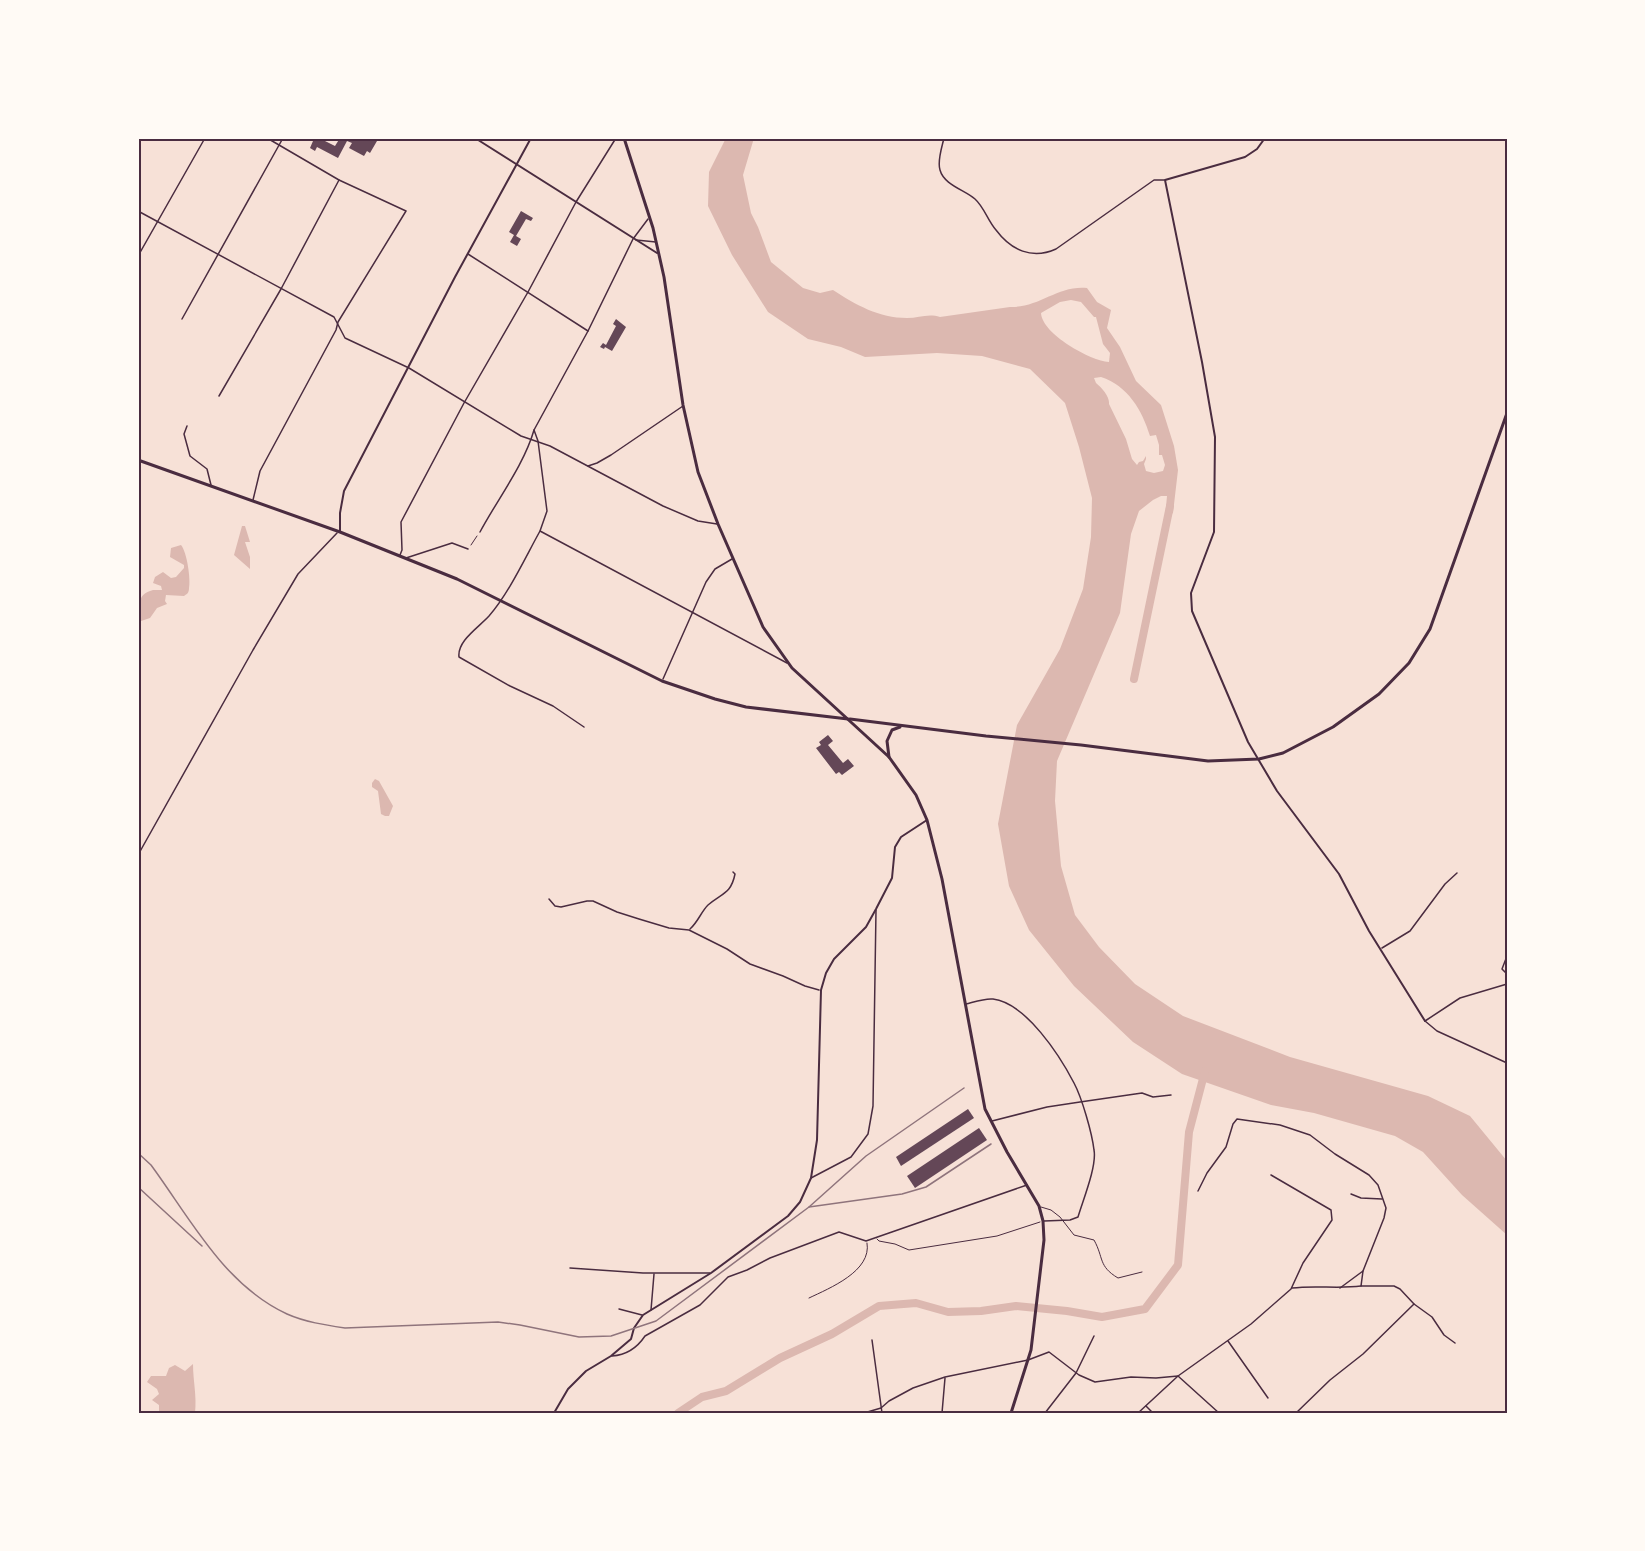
<svg xmlns="http://www.w3.org/2000/svg" width="1645" height="1551" font-family="'Sofia Sans Condensed',sans-serif">
<style>
.water{fill:#dcb8b0;fill-rule:evenodd}
.lines{fill:none;stroke-linecap:round;stroke-linejoin:round}
.river{stroke:#dcb8b0;stroke-width:8}
.building{fill:#644757}
.path{stroke:#4a2c40;stroke-width:1}
.service{stroke:#4a2c40;stroke-width:1}
.minor{stroke:#4a2c40;stroke-width:1.5}
.tertiary{stroke:#4a2c40;stroke-width:2}
.secondary{stroke:#4a2c40;stroke-width:3}
.primary{stroke:#4a2c40;stroke-width:3}
.rail{stroke:#8f747c;stroke-width:1.5}
.neatline{fill:none;stroke:#4a2c40;stroke-width:2}
</style>
<rect width="100%" height="100%" fill="#f7e1d7"/>
<g class="water">
<path d="M726,138H754L743,175L751,213L758,227L771,262L803,288L820,293L833,290C856,305 879,318 907,318C919,318 928,313 940,317L1010,307C1039,308 1058,285 1087,288L1097,302L1111,310L1107,328L1120,347L1136,381L1161,405L1174,446L1178,470L1173,513L1165,518L1167,496H1161L1153,500L1139,511L1131,534L1120,613L1057,761L1055,801L1061,866L1075,915L1099,947L1135,984L1183,1016L1290,1057L1428,1096L1470,1116L1507,1161V1235L1462,1195L1423,1152L1395,1136L1314,1113L1271,1105L1182,1074L1133,1042L1074,986L1029,930L1009,886L998,824L1017,725L1060,649L1083,589L1091,537L1092,498L1079,447L1065,403L1030,369L982,356L937,353L865,357L841,347L808,339L768,312L732,255L708,206L709,172ZM1071,300L1081,302L1094,317H1096L1103,344L1110,353L1109,362C1091,361 1042,334 1041,313L1060,302ZM1101,377C1128,386 1142,410 1150,436L1156,435L1159,445V455H1162L1165,465L1163,471L1154,473L1146,471L1144,464L1146,459V456L1143,461L1139,462L1137,465L1132,459L1126,439L1109,404C1110,397 1102,388 1096,383L1094,378Z"/>
<path d="M242,526H245L250,542H245L250,557V569L234,555Z"/>
<path d="M181,545C187,552 191,580 189,588C189,593 187,594 184,596L166,595L165,601L167,604L157,608L150,618L138,622C138,609 136,594 153,590C156,590 159,590 162,590L161,586L153,583L155,577L163,572L171,578L176,577L184,568V565L170,557L171,548Z"/>
<path d="M375,779L379,781L393,806L389,816H385L381,814L378,791L372,787V783Z"/>
<path d="M193,1364C193,1381 197,1396 195,1413H159V1405L152,1400L159,1394L157,1389L147,1382L151,1376H166L169,1368L175,1365L185,1371Z"/>
</g>
<g class="lines">
<g class="river">
<path d="M1134,679L1170,506"/>
<path d="M678,1413L702,1397L726,1391L780,1358L832,1334L879,1306L916,1303L948,1312L981,1311L1016,1306L1067,1311L1102,1317L1145,1309L1178,1265L1189,1132L1205,1071"/>
</g>
</g>
<g class="building">
<path d="M311,138H327L325,141L335,146L340,138H352L357,141L359,138H371L377,141L370,153L367,151L364,156L349,148L352,143L347,141L338,158L317,147L315,151L310,148L313,141L310,140Z"/>
<path d="M521,211L533,218L531,221L526,219L516,236L521,239L517,246L510,242L514,235L509,232Z"/>
<path d="M616,319L626,327L612,351L605,347L604,349L600,347L603,343L606,345L616,326L613,324Z"/>
<path d="M828,735L833,741L828,745L843,763L848,759L854,766L842,775L839,772L836,774L816,748L821,745L819,742Z"/>
<path d="M968,1109L974,1118L901,1166L896,1157Z"/>
<path d="M979,1128L987,1140L915,1188L907,1176Z"/>
</g>
<g class="lines">
<path class="path" d="M471,545L477,536"/>
<g class="service">
<path d="M1041,1207L1051,1210L1060,1217L1074,1235L1094,1240C1104,1258 1098,1266 1118,1278L1142,1272"/>
<path d="M877,1239L879,1241L895,1244L909,1250L997,1236L1040,1222"/>
<path d="M809,1298C830,1288 872,1271 867,1243"/>
</g>
<g class="minor">
<path d="M944,138C942,147 937,161 940,170C944,185 965,190 975,199C984,207 988,221 996,230C1011,250 1032,260 1056,249L1154,180H1164"/>
<path d="M138,211L334,317L345,338L409,368L521,436L550,446L663,506L698,521L717,524"/>
<path d="M636,240L656,242"/>
<path d="M468,254L588,331"/>
<path d="M138,256L205,138"/>
<path d="M182,319L283,138"/>
<path d="M219,396L281,289L339,180"/>
<path d="M187,426L184,434L190,456L207,469L211,485"/>
<path d="M534,430L538,441L547,511L540,531C525,558 509,593 489,616C478,628 457,641 459,657L510,686L553,706L584,727"/>
<path d="M588,466L597,463L611,455L683,406"/>
<path d="M253,500L260,471L336,330L338,322L406,211L339,180L267,138"/>
<path d="M540,531L787,663"/>
<path d="M480,532C497,500 524,465 534,430L588,331L633,239L648,219"/>
<path d="M400,555L402,550L401,522L464,403L528,292L576,202L616,138"/>
<path d="M406,558L452,543L468,549"/>
<path d="M663,679L706,582L715,569L732,559"/>
<path d="M138,855L253,650L298,574L337,533"/>
<path d="M549,899L555,906L561,907L587,901H593L617,912L639,919L669,928L689,930L727,949L750,964L783,976L805,986L819,990"/>
<path d="M690,929C698,922 701,912 708,905C722,893 731,894 735,874L733,872"/>
<path d="M1382,948L1410,931L1445,884L1457,873"/>
<path d="M1507,956L1502,969L1507,974"/>
<path d="M1507,984L1460,998L1425,1021L1437,1031L1507,1063"/>
<path d="M966,1004C974,1002 985,998 993,999C1026,1003 1060,1056 1074,1083C1082,1098 1092,1133 1094,1150C1097,1166 1083,1200 1078,1217L1070,1220L1044,1221"/>
<path d="M992,1121L1047,1107L1080,1102L1142,1093L1153,1097L1171,1095"/>
<path d="M811,1178L851,1157L868,1134L873,1106L876,910"/>
<path d="M1198,1191L1207,1173L1226,1147L1233,1124L1237,1119L1280,1125L1310,1135L1335,1154L1369,1175L1378,1185L1386,1208L1384,1218L1363,1271L1361,1286H1394L1400,1289L1414,1304L1432,1317L1444,1335L1455,1343"/>
<path d="M1351,1194L1361,1198L1382,1199"/>
<path d="M570,1268L643,1273H710"/>
<path d="M1292,1288C1315,1285 1337,1289 1361,1286"/>
<path d="M1340,1288L1363,1271"/>
<path d="M619,1309L642,1315"/>
<path d="M651,1310L654,1274"/>
<path d="M872,1340L882,1413"/>
<path d="M1228,1341L1268,1398"/>
<path d="M612,1356C627,1355 637,1348 645,1336L700,1305L728,1277L747,1270L770,1258L839,1232L866,1241L1027,1185"/>
<path d="M1146,1406L1153,1413"/>
<path d="M864,1413L881,1408L889,1401L913,1388L945,1377L1028,1360L1049,1352L1079,1375L1095,1382L1131,1377L1156,1378L1178,1376L1219,1413"/>
<path d="M942,1413L945,1378"/>
<path d="M1045,1413L1076,1373L1094,1336"/>
<path d="M1138,1413L1178,1376L1251,1324L1291,1289L1303,1263L1332,1220L1331,1210L1271,1175"/>
<path d="M1296,1413L1330,1380L1363,1354L1414,1304"/>
</g>
<g class="tertiary">
<path d="M475,138L657,253"/>
<path d="M1265,138L1257,149L1245,157L1165,180L1202,362L1215,437L1214,532L1191,593L1192,611L1248,742L1277,791L1339,874L1369,931L1425,1021"/>
<path d="M340,532V513L344,491L455,277L531,138"/>
<path d="M554,1413L568,1389L586,1371L611,1356L631,1339L634,1328L643,1315L711,1273L788,1216L800,1202L811,1178L817,1140L821,990L826,973L834,959L866,927L876,909L892,878L895,847L901,837L927,820"/>
</g>
<g class="secondary">
<path d="M850,719L986,736L1081,745L1208,761L1259,759L1283,753L1333,727L1379,694L1409,663L1430,629L1507,413"/>
<path d="M889,757L887,741L892,730L900,727"/>
</g>
<g class="primary">
<path d="M624,138L653,228L664,277L683,405L698,472L718,524L763,627L792,668L889,757L916,795L927,820L942,879L985,1109L1007,1152L1039,1206L1043,1221L1044,1240L1031,1350L1011,1413"/>
<path d="M138,460L340,532L457,579L662,681L715,699L746,707L848,719"/>
</g>
<g class="rail">
<path d="M138,1153L151,1165C190,1218 224,1285 287,1314C305,1322 325,1325 345,1328L498,1322L520,1325L579,1337L611,1336L656,1321L809,1207L866,1156L964,1088"/>
<path d="M138,1187L202,1246"/>
<path d="M809,1207L902,1194L926,1187L991,1144"/>
</g>
</g>
<rect width="1645" height="1551" fill="none" stroke="#fffaf5" stroke-width="279"/>
<rect x="140" y="140" width="1366" height="1272" class="neatline"/>
</svg>
